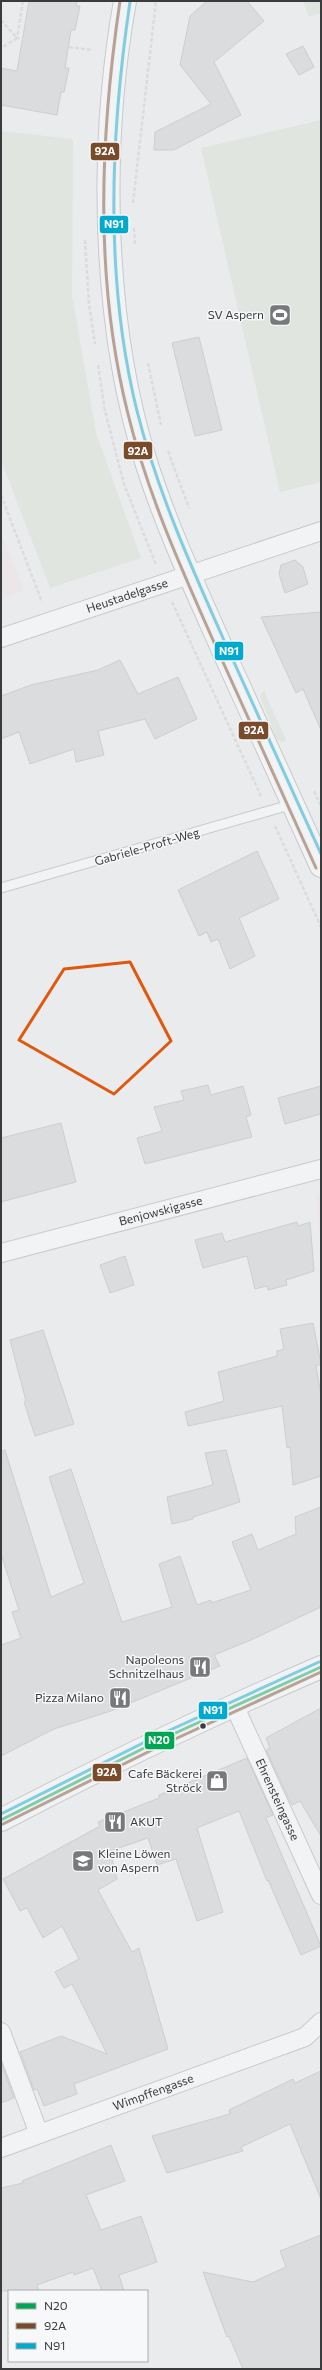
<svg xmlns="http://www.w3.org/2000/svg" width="322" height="2370" font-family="Commissioner,sans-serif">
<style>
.education{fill:#efe1e5}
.green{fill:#d5ddd0}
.building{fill:#c9c9c9;stroke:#aaa}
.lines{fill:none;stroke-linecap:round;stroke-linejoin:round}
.lane-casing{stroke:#a0a0a1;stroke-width:11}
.street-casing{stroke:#a0a0a1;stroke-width:20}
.secondary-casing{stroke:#a0a0a1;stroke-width:24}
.primary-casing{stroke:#a0a0a1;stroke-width:24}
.path{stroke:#cacacb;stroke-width:2.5;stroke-dasharray:4 2;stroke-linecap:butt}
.lane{stroke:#fcfcfc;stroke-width:9}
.street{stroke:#fcfcfc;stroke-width:18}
.secondary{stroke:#fcfcfc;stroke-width:22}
.primary{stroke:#fcfcfc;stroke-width:22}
.bus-1-casing{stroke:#f6f8fa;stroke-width:6}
.bus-2-casing{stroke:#f6f8fa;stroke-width:6}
.bus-3-casing{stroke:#f6f8fa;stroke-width:6}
.bus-1{stroke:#00a651;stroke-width:3}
.bus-2{stroke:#7a4b2a;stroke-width:3}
.bus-3{stroke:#00a9ce;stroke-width:3}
.marked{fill:none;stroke:#df580e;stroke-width:3;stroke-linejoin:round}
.bus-dot{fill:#3a3b3c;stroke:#f6f8fa;stroke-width:1.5}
.labels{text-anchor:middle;stroke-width:3;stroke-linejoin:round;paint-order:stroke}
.poi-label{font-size:12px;fill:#3a3b3c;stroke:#f6f8fa;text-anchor:end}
.street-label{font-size:12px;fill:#3a3b3c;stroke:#f6f8fa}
.line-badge{stroke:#f6f8fa;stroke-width:1.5}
.badge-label{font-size:11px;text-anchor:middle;font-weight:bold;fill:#fff}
</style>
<rect width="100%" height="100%" fill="#eaebec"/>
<g class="education">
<path d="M1,531L24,590L1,599Z"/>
<path d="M321,1193V1254L316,1195Z"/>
</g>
<g class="green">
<path d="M303,1H321V13L309,17Z"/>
<path d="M321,120V482L280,492L201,148Z"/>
<path d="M1,131L73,139L72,295L96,433L141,558L50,588L1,460Z"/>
<path d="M264,691L286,740L282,742L277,739L260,696Z"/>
</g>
<g class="building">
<path d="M29,1H77L76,6H80L75,30H71L65,68H69L64,92H61L57,115L1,105V68L17,71Z"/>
<path d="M207,1H247L264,21L214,62L241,115L174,150H154L155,132L211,104L180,65L190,16Z"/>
<path d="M303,46L314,67L299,75L286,54Z"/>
<path d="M199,337L222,430L195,436L172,343Z"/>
<path d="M295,560L303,567L308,584L285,593L279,574L281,565Z"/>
<path d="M321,612V730L303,689L296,693L261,617Z"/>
<path d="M120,660L138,694L178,677L197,719L155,739L145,719L98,731L104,755L76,762L74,749L30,764L19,732L1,739V696L31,685L98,670Z"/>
<path d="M257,851L279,899L239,918L255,956L230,969L218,939L211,942L207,932L199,936L178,890Z"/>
<path d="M208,1085L211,1095L243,1086L251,1115L246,1117L252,1137L145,1164L137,1138L162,1131L154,1107L184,1100L181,1091Z"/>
<path d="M321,1086V1114L285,1124L278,1098Z"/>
<path d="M61,1123L76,1182L1,1202V1138Z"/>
<path d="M297,1222L298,1226L310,1222L314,1271L286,1280L287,1285L268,1290L267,1286L255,1289L247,1256L203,1268L195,1240L222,1233L225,1242Z"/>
<path d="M125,1256L134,1285L110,1293L100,1265Z"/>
<path d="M313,1323L321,1364L316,1366L321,1395V1476L293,1485L290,1447L287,1448L282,1406L188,1426L185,1412L224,1401L218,1372L277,1356V1351L284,1349L280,1329Z"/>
<path d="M43,1330L74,1424L35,1436L24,1402L26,1401L10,1340Z"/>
<path d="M5,1450L51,1597L84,1583L49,1477L71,1469L122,1622L172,1607L159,1564L180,1556L197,1605L211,1600V1603L251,1590L232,1542L252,1534L258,1550L296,1534L295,1517L321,1507V1607L251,1640L214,1655L220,1666L111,1711L54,1729L1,1756V1645L21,1638L12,1612L19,1610L1,1554V1451Z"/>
<path d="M226,1450L240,1502L193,1517V1519L172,1524L167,1497L213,1485L205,1453Z"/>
<path d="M321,1708V1836L300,1801L292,1805L266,1750L270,1748L266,1738Z"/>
<path d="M247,1758L273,1815L266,1818L321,1946L301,1955L268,1880L267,1881L239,1811L197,1828L223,1912L197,1921L176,1859L157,1865L148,1838L110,1851L117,1879L98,1890L132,1952L139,1948L168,2049L74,2084L77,2094L44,2106L37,2089L34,2090L20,2052L61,2036L107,2054L72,1984L64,1988L55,1972L79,1959L62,1926L43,1938L27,1908L20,1911L3,1879L100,1826L98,1822L159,1798V1795Z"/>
<path d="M1,2062L14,2098L1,2103Z"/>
<path d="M321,2071V2199L290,2124L241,2147L243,2151L167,2173L152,2136L230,2114L229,2110L293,2079L295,2083Z"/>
<path d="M111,2145L125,2181L86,2195L101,2230L141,2216L157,2262L119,2275L124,2291H102L93,2268L74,2275L73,2272L37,2285L39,2291H1V2188L23,2183L22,2181Z"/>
<path d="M321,2235V2369H243L229,2336L227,2337L203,2272L253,2282L286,2267L280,2251Z"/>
</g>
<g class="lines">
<g class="lane-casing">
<path id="lane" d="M1,888L293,804"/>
</g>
<g class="street-casing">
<g id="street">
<path id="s1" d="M1,638L321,531"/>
<path id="s2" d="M1,1253L321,1169"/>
<path id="s3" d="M234,1705L321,1895"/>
<path d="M1,2032L39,2134"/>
<path id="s4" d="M1,2148L305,2037L321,2022"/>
</g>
</g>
<g class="secondary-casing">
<path id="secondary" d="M125,1C99,146 102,325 147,465C168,530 197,592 225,655C257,725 289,796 321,866"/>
</g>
<g class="primary-casing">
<path id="primary" d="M1,1820C106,1765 212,1714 321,1667"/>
</g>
<g class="path">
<path d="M23,1L17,38L36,42"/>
<path d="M1,20L17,38L1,48"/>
<path d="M69,47L92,50"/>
<path d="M133,203L156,1"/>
<path d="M134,228L135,245"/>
<path d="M85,240L89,304L95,344"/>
<path d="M148,363L161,425"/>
<path d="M98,365L105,411L124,484L156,565"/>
<path d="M168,451L189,508"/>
<path d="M1,495L42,602"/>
<path d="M172,602L261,796"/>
<path d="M314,791L321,806"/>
<path d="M275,826L321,927"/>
</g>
<use href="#lane" class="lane"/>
<use href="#street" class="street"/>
<use href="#secondary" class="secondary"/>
<use href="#primary" class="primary"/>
<g class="bus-1-casing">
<path id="bus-1" d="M1,1820L160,1740L321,1667"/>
</g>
<g class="bus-2-casing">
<g id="bus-2">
<path d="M120,1C100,137 94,279 128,414C147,492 180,566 213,640C247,716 282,792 316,868"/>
<path d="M3,1824L162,1745L321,1672"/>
</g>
</g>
<g class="bus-3-casing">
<g id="bus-3">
<path d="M130,2C110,136 104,278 137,411C157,490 190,564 223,638C255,710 288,782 321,854"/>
<path d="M1,1814L157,1736L319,1662"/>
</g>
</g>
<use href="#bus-1" class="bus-1"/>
<use href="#bus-2" class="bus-2"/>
<use href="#bus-3" class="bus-3"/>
</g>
<path d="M0 0H322V2370H0ZM130,962L171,1041L114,1094L19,1040L64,969Z" fill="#eaebec" fill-opacity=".55" fill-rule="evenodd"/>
<path class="marked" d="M130,962L171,1041L114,1094L19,1040L64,969Z"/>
<defs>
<g id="stadium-square" transform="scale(1.15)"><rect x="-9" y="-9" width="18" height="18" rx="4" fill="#78797a" stroke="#f6f8fa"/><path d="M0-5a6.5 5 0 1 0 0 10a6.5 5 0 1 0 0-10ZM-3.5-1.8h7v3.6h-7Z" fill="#fff"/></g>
<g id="restaurant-square" transform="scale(1.15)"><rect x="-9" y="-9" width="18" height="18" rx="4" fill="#78797a" stroke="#f6f8fa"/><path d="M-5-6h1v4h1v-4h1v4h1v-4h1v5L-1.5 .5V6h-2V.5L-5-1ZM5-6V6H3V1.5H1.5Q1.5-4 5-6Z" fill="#fff"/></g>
<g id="shop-square" transform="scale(1.15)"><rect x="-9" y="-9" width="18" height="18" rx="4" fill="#78797a" stroke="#f6f8fa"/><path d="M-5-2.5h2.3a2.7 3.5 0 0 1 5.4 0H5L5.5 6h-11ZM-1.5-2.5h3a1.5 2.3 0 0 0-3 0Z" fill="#fff"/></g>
<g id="school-square" transform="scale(1.15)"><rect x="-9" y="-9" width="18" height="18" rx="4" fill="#78797a" stroke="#f6f8fa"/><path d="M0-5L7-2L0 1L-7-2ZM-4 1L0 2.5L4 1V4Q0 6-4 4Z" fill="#fff"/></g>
</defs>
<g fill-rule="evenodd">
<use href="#stadium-square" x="280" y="315"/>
<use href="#restaurant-square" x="200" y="1667"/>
<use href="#restaurant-square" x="120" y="1698"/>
<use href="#shop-square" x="217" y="1781"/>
<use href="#restaurant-square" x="115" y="1822"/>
<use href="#school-square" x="83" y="1861"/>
</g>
<circle class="bus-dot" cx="203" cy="1726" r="3.5"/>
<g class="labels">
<g class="poi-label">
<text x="264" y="319">SV Aspern</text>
<text x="184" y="1664">Napoleons<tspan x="184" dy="14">Schnitzelhaus</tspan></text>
<text x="104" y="1702">Pizza Milano</text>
<text x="202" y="1778">Cafe Bäckerei<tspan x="202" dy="14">Ströck</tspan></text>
<text x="130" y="1826" text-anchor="start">AKUT</text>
<text x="98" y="1858" text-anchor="start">Kleine Löwen<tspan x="98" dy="14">von Aspern</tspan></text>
</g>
<g class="street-label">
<text dy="4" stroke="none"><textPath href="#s1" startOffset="133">Heustadelgasse</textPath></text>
<text transform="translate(147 847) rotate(-16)" y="4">Gabriele-Proft-Weg</text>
<text dy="4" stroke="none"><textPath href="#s2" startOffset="165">Benjowskigasse</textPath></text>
<text dy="4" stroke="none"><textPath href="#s3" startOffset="104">Ehrensteingasse</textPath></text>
<text dy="4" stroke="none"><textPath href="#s4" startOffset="162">Wimpffengasse</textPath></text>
</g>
</g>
<g class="line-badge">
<rect x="90" y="142" width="30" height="19" rx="4" fill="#7a4b2a"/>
<rect x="99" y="215" width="30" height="19" rx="4" fill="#00a9ce"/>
<rect x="123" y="441" width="30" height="19" rx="4" fill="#7a4b2a"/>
<rect x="214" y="641" width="30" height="20" rx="4" fill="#00a9ce"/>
<rect x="238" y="721" width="31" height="19" rx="4" fill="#7a4b2a"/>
<rect x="198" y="1701" width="30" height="19" rx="4" fill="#00a9ce"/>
<rect x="144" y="1731" width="31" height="19" rx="4" fill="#00a651"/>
<rect x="92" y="1763" width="30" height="19" rx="4" fill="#7a4b2a"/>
</g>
<g class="badge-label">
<text x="105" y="155">92A</text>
<text x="114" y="228">N91</text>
<text x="138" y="455">92A</text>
<text x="229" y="655">N91</text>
<text x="254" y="734">92A</text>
<text x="213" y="1714">N91</text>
<text x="159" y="1744">N20</text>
<text x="107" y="1776">92A</text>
</g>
<rect width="322" height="2370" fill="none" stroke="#3a3b3c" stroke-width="4"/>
<rect x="8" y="2290" width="140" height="72" fill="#f6f8fa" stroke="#abacae"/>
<rect x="16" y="2303" width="20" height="6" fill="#00a651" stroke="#abacae"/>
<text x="44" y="2310" font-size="12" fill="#3a3b3c">N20</text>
<rect x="16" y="2323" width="20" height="6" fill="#7a4b2a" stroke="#abacae"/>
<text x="44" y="2330" font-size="12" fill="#3a3b3c">92A</text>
<rect x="16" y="2343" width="20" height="6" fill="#00a9ce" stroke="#abacae"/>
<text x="44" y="2350" font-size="12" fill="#3a3b3c">N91</text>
</svg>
